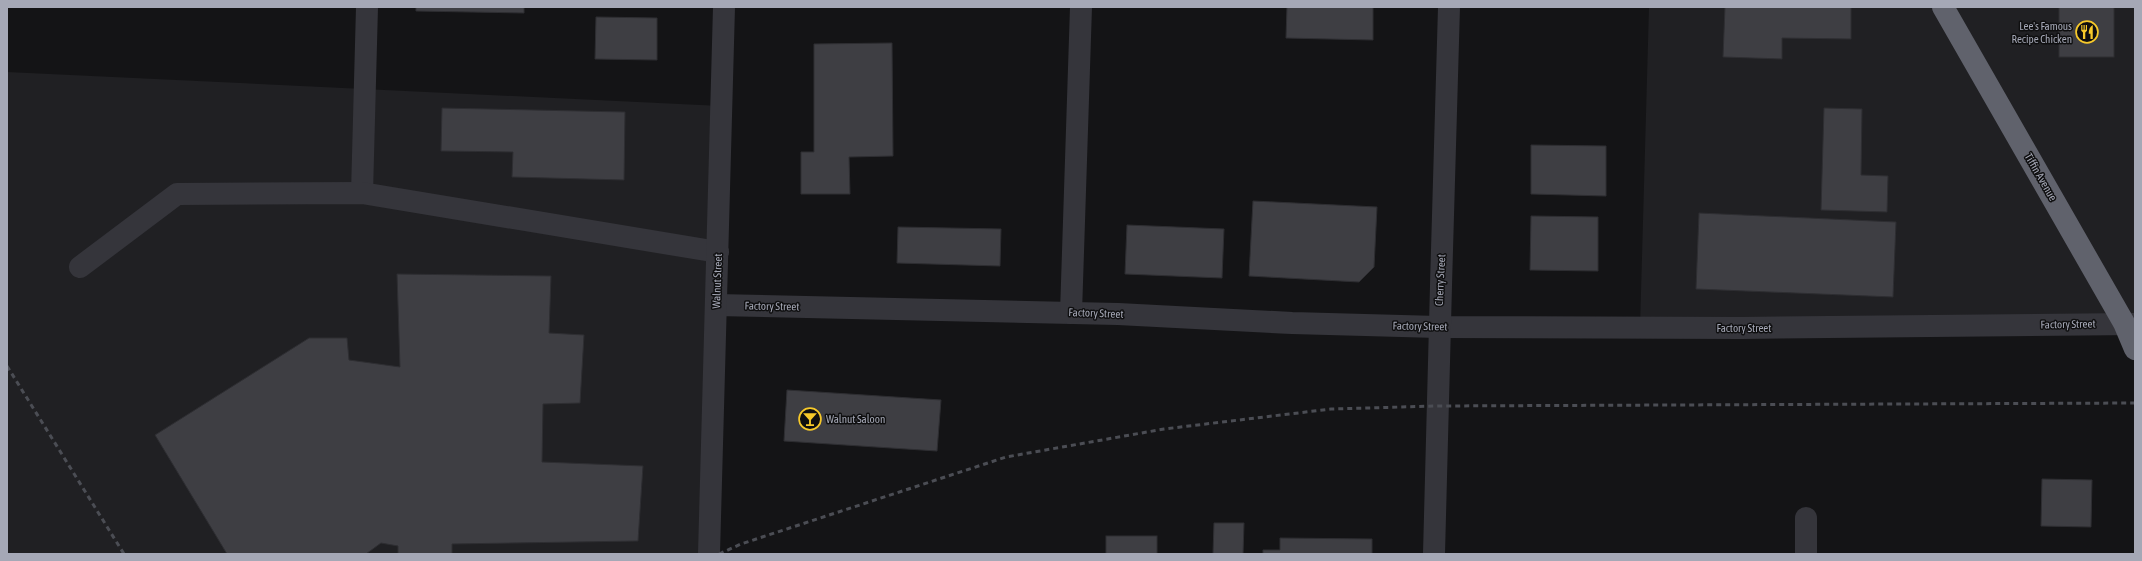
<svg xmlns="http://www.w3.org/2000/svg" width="2142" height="561" font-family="'Asap Condensed',sans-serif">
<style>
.built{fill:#202023}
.building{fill:#3e3e43;stroke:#2e2e32}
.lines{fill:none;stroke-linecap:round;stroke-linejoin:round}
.minor{stroke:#35353b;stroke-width:22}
.highway{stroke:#60626c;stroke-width:22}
.rail{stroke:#4b4d54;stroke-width:3;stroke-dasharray:5 4;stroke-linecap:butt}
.labels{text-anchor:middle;stroke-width:3;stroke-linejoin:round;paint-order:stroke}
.poi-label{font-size:11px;fill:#a5a8b6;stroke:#0f0f10;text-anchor:end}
.street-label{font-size:11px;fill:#a5a8b6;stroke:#0f0f10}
</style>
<rect width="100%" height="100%" fill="#141416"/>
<g class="built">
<path d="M1649,7H2135V349L2124,323L1640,328Z"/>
<path d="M7,72L721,106L709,554H7Z"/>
</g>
<g class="building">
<path d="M416,7H524V13L416,11Z"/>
<path d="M1287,7H1373V40L1286,38Z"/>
<path d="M1725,7H1851V39L1782,38V59L1723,57Z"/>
<rect x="2059" y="7" width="55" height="50"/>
<path d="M596,17L657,18V60L595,59Z"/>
<path d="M892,43L893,156L849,157L850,194H801V152H814V44Z"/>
<path d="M442,108L625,112L624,180L512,177L513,152L441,151Z"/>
<path d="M1824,108L1862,109L1861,175L1888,176L1887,212L1821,210Z"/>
<path d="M1531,145L1606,146V196L1531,194Z"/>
<path d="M1253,201L1377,207L1374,267L1359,282L1249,276Z"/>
<path d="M1699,213L1896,222L1893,297L1696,289Z"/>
<path d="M1531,216L1598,217V271L1530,270Z"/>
<path d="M1127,225L1224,229L1222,278L1125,274Z"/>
<path d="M898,227L1001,229L1000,266L897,263Z"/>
<path d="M397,274L551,276L549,333L584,335L580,403L543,404L542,462L643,466L638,541L452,544V554H398V546L381,543L366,554H227L155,435L309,338H347L349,360L400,367Z"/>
<path d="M787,390L941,400L937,451L784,441Z"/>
<path d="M2042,479L2092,480L2091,527L2041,526Z"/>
<path d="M1214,523H1244L1243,554H1213Z"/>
<rect x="1106" y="536" width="51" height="18"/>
<path d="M1280,538L1372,539V554H1263V550H1280Z"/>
</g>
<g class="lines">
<g class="minor">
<path d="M362,193L367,7"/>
<path d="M80,267L177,194L362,193L718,252"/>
<path d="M716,305L1118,314L1292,323L1438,327L1741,328L2135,324"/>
<path d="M1071,313L1081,7"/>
<path d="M709,554L724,7"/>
<path d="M1434,554C1438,372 1444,189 1449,7"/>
<path d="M1806,554V518"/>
</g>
<path class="highway" d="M1943,7L2124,323L2135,349"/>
<g class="rail">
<path d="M7,366L124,554"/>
<path d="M719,554L741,544L1006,457L1164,429L1331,409L1437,406L2135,403"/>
</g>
</g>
<defs>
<g id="restaurant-ring" transform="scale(1.15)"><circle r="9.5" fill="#0f0f10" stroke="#f7c92a" stroke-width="1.5"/><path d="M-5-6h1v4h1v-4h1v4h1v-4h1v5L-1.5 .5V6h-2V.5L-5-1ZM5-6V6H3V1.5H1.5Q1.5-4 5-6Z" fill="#f7c92a"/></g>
<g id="bar-ring" transform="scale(1.15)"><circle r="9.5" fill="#0f0f10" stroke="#f7c92a" stroke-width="1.5"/><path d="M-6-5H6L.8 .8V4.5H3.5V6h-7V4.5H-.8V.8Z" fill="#f7c92a"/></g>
</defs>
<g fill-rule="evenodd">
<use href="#restaurant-ring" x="2087" y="32"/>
<use href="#bar-ring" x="810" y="419"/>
</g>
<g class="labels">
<g class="poi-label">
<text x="2072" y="30">Lee's Famous<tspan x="2072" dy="13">Recipe Chicken</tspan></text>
<text x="826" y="423" text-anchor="start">Walnut Saloon</text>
</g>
<g class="street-label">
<text transform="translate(2041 177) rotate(60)" y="4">Tiffin Avenue</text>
<text transform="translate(1440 280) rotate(-87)" y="4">Cherry Street</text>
<text transform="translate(717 281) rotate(-88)" y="4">Walnut Street</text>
<text transform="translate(772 306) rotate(1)" y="4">Factory Street</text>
<text transform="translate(1096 313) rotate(2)" y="4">Factory Street</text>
<text transform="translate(2068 324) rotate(-1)" y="4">Factory Street</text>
<text transform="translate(1420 326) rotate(1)" y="4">Factory Street</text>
<text x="1744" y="332">Factory Street</text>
</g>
</g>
<rect width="2142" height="561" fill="none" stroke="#a5a8b6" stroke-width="16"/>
</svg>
